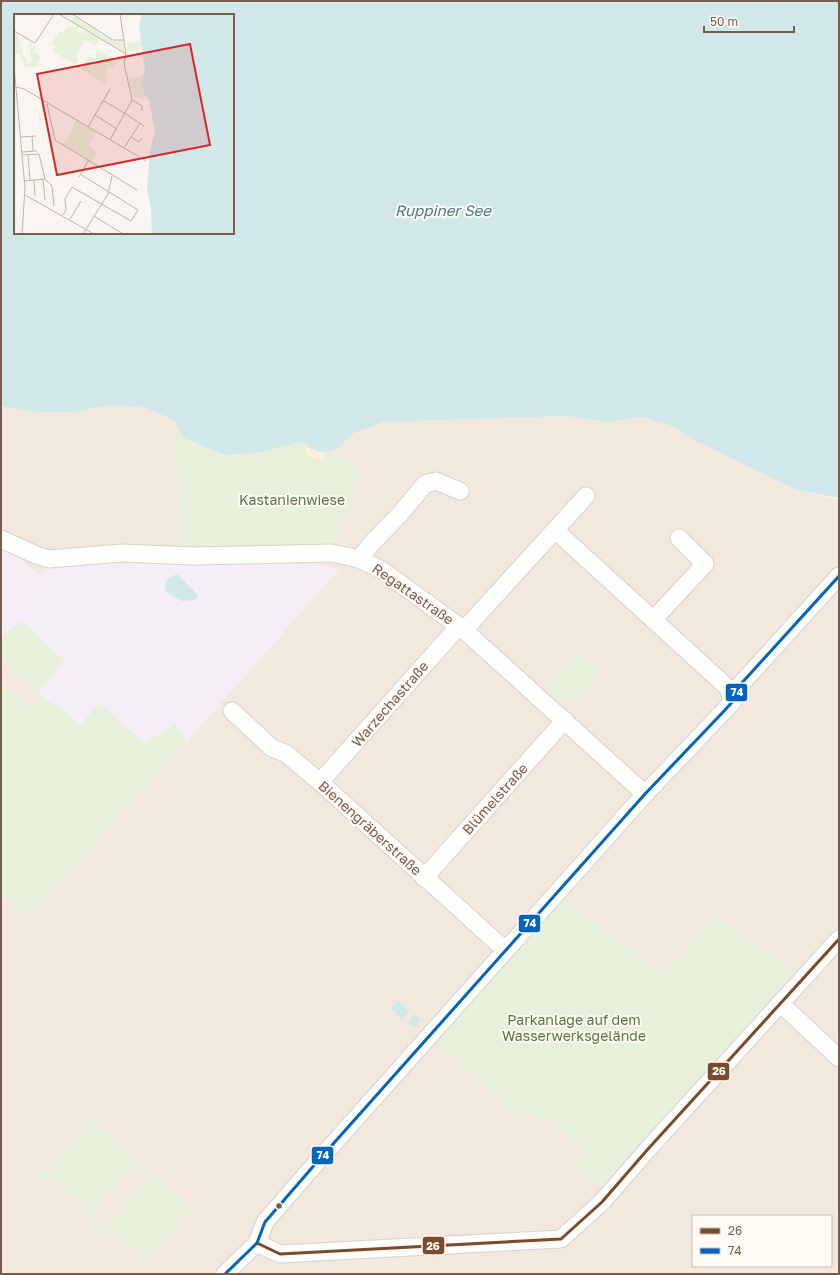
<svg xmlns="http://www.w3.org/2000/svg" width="840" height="1275" font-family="'Golos Text',sans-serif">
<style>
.residential{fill:#f2e8de;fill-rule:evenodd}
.education{fill:#f6eef6}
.green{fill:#e7f0db}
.sand{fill:#fbf2d9}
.water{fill:#d0e8ea;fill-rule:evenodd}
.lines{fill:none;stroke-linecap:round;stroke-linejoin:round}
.minor-casing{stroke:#d7d1cb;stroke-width:19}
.minor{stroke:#fefefd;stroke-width:17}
.bus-1-casing{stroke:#fffaf3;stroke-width:6}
.bus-2-casing{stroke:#fffaf3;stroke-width:6}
.bus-1{stroke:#7a4b2a;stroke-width:3}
.bus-2{stroke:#0065bd;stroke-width:3}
.bus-dot{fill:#7a5c4d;stroke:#fffaf3;stroke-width:1.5}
.labels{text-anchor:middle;stroke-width:4;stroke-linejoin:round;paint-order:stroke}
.park-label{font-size:14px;fill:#537a41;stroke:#fffaf3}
.street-label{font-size:14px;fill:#7a5c4d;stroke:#fffaf3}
.water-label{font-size:15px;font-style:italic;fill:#437c86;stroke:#fffaf3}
.inset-road{fill:none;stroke:#c2b3aa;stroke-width:1}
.view{fill:#d62828;fill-opacity:0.15;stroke:#d62828;stroke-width:2}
.inset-edge{fill:none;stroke:#7a5c4d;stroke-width:2}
.line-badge{stroke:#fffaf3;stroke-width:1.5}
.badge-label{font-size:11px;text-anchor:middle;font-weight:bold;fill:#fff}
</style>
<rect width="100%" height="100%" fill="#f9f5f0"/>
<path class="residential" d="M111,405L146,408L174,420L335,450L354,433L383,422L566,416L607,422L642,417L672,426L694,440L796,490L839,500V1274H1V406L39,412H74ZM693,1216H831V1266H693Z"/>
<path class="education" d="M1,549L18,557L41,576L49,566L100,562L314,564L339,569L248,673L29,919L1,894V764L54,706L1,660Z"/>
<g class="green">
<path d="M174,420L184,438L225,455L261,452L299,442L306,444L325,453L335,450L361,472L332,553L184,555Z"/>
<path d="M21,620L65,661L38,692L1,660V638Z"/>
<path d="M578,653L602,673L581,697L562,700L559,704L545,691Z"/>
<path d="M1,683L29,708L41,694L54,706L56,703L80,725L99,704L145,743L176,724L187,742L29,919L1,894Z"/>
<path d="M559,896L663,974L717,916L798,974L603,1190L575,1166L586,1153L553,1123L520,1113L516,1109L513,1112L433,1039Z"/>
<path d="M88,1116L93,1121L95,1120L144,1166L140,1171L134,1166L92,1212L98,1218L92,1224L82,1215L87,1208L51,1176L45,1182L36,1173L41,1167L47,1172L89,1126L84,1120Z"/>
<path d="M148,1170L154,1175L155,1174L194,1209L147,1262L112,1230L106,1236L96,1228L102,1222L108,1226L150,1180L144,1175Z"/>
</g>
<path class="sand" d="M306,444L309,448L325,453L322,460L311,458L305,451Z"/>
<g class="water">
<path d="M1,1H839V498L796,490L694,440L672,426L642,417L607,422L566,416L383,422L354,433L335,450L325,453L309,448L306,444L299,442L261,452L225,455L184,438L174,420L146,408L111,405L74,412H39L1,406ZM15,15H233V233H15Z"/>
<path d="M177,574L198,595L195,600L182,601L166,592L165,584L167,579Z"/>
<path d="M398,1000L409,1011L402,1019L391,1008Z"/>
<path d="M415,1014L421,1019L414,1027L408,1022Z"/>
</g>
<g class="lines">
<g class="minor-casing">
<g id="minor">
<path d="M555,530L728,688L733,701"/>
<path d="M1,539L36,555L49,559L122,553L193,556L332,553L359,559L380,569L464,630L645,794"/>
<path d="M359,559L373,542L400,514L425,484L436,481L460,491"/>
<path d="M653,620L705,564L679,538"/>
<path d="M464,630L586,496"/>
<path d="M232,711L272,748L285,753L320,782L505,950"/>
<path d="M320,782L459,626"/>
<path d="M424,878L565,720"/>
<path d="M780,1003L839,1058"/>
<path d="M257,1243L280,1254L561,1239L602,1202L648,1149L839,939"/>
<path d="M225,1274L257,1243L265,1222L317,1162L645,794L725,710L733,701L740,685L839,576"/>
</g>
</g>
<use href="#minor" class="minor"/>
<g class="bus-1-casing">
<path id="bus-1" d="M257,1243L280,1254L561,1239L602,1202L648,1149L839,939"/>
</g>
<g class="bus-2-casing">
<path id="bus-2" d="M225,1274L257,1243L265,1222L317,1162L645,794L725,710L733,701L740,685L839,576"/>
</g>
<use href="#bus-1" class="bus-1"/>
<use href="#bus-2" class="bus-2"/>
</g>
<circle class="bus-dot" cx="279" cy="1206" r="3.5"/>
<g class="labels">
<g class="park-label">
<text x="292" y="505">Kastanienwiese</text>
<text x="574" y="1025">Parkanlage auf dem<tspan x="574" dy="16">Wasserwerksgelände</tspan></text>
</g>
<g class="street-label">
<text transform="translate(413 594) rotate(35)" y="5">Regattastraße</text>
<text transform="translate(390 704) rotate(-49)" y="5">Warzechastraße</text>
<text transform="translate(495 799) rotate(-48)" y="5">Blümelstraße</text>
<text transform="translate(370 828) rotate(42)" y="5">Bienengräberstraße</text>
</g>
<g class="water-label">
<text x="443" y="216">Ruppiner See</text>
</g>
</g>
<g transform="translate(14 14)">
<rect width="220" height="220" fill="#f9f5f0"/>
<path d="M60,2L88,20L86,24L57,7ZM54,10L60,14L62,11L65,13L63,16L69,20L71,17L85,25L75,42L81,45L83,35L98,44L92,50L98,44L102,47L99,53H93L92,70L67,55L81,32L76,28L71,26L61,43L64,45L61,51L38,37L42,31H37L45,17L49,19ZM0,19L23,32L20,37L27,43L23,52L11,54L6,39L1,40ZM4,21L14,27L13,31L15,28L17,29L14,32L15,35L18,30L21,31L16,36L18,47L14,50L9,41ZM89,21L101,28L109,27L111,38L87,25ZM127,27V36L114,37L113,29ZM130,61V81L128,84L118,83L114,65ZM62,106L82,118L75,132L83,138L78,148L48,130L55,123Z" fill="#e7f0db" fill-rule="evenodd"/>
<path d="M128,0H220V220H138L137,195L133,176L136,137L141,117L135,86L130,80L127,68L131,57L125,12Z" fill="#d0e8ea"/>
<path class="inset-road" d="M45,0L112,40M58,0L99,26H110M0,17L21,29L40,0M0,52L11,174L8,220M2,73L10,75L132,147M118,86L128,92V97M90,87L112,100M33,90L41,126L123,176M112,100L130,112M81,101L103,115M74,113L96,75M18,122L19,137M6,123L22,122M117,123L125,128L128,124M96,126L118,86L110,49L112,40L106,0M110,134L126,109M8,138L23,137M8,141L25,140L31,165L38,172L40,192M14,141L16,167M65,163L74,147M29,165L31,186M20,166L21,182M10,167L31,165M11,181L80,220M49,201L52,196L51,185L58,173L117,207L124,196L66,160M80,202L109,220M56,205L67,187M69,220L94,180L98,162"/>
<path class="view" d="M176,30L196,131L43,161L23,60Z"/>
<rect width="220" height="220" class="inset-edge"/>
</g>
<g class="line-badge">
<rect x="725" y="683" width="23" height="19" rx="4" fill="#0065bd"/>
<rect x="518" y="914" width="23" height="19" rx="4" fill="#0065bd"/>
<rect x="707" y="1062" width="23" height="19" rx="4" fill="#7a4b2a"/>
<rect x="311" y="1146" width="23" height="19" rx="4" fill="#0065bd"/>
<rect x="422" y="1236" width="23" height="19" rx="4" fill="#7a4b2a"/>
</g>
<g class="badge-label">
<text x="737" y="696">74</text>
<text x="530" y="927">74</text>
<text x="719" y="1075">26</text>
<text x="323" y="1159">74</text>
<text x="433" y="1250">26</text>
</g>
<rect width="840" height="1275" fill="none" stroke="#7a5c4d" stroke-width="4"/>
<rect x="692" y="1215" width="140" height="52" fill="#fffaf3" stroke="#cabbb1"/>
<rect x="700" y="1228" width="20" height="6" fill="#7a4b2a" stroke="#cabbb1"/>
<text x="728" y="1235" font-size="12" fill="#7a5c4d">26</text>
<rect x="700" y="1248" width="20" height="6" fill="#0065bd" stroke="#cabbb1"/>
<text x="728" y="1255" font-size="12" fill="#7a5c4d">74</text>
<path d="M704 26v6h90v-6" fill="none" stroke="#7a5c4d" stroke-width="2"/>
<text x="710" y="26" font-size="12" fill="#7a5c4d" stroke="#fffaf3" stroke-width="3" paint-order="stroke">50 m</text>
</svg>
